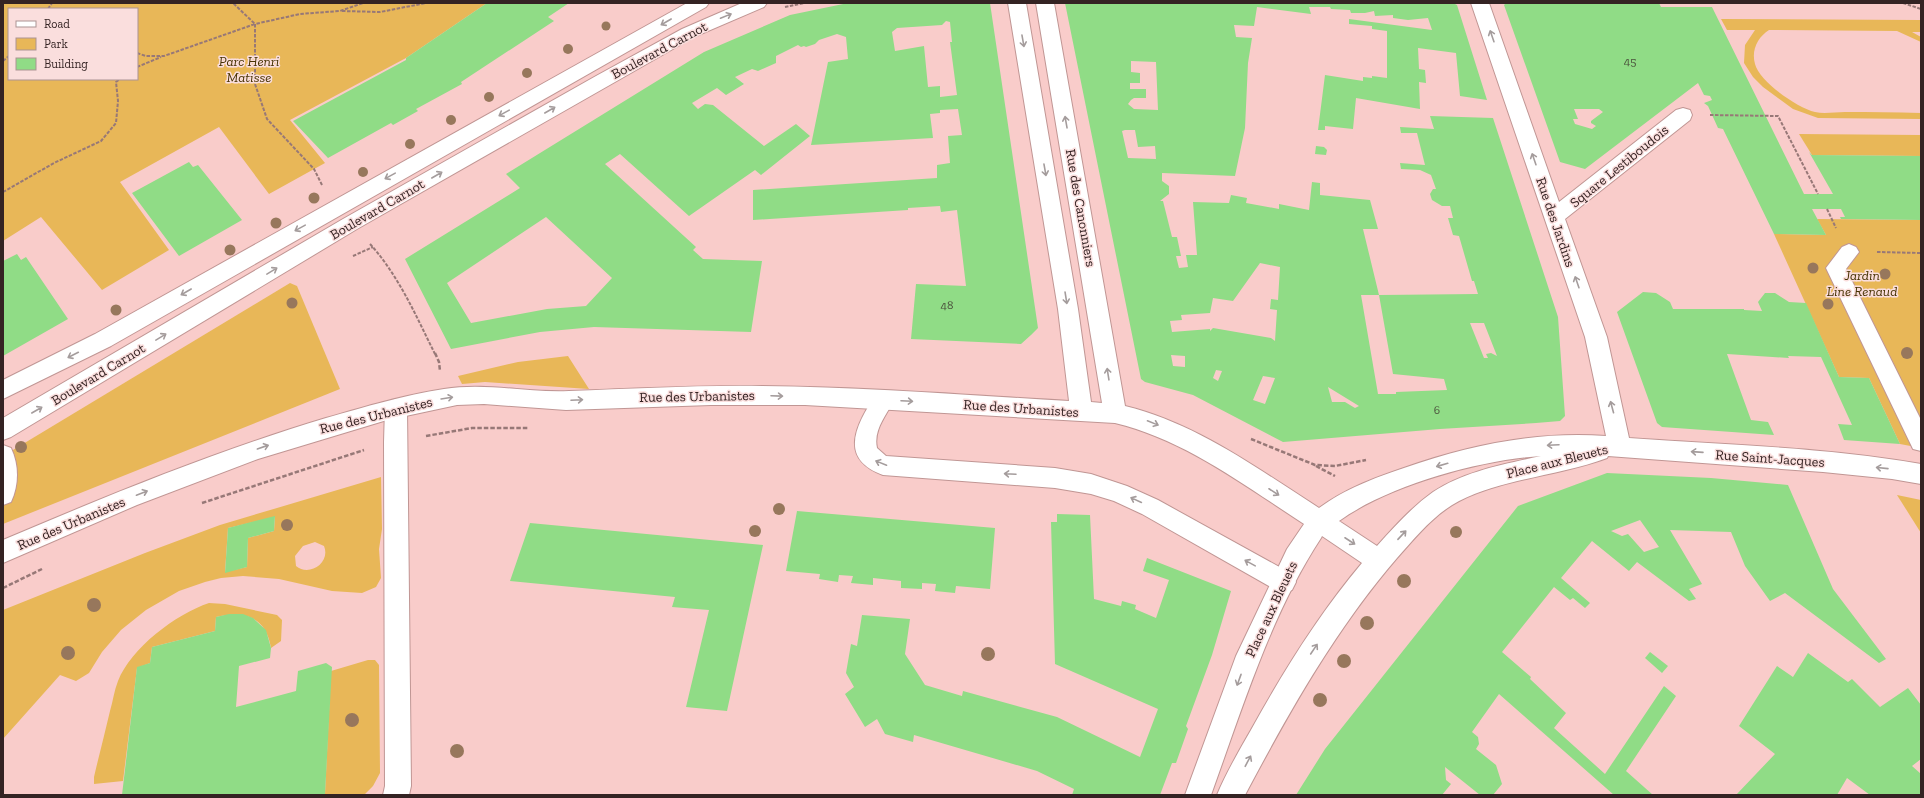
<svg xmlns="http://www.w3.org/2000/svg" width="1924" height="798" font-family="'Zilla Slab',serif">
<style>
.green{fill:#e8b758;fill-rule:evenodd}
.building{fill:#90dc86;fill-rule:evenodd}
.lines{fill:none;stroke-linecap:round;stroke-linejoin:round}
.service-casing{stroke:#c09694;stroke-width:2}
.minor-casing{stroke:#c09694;stroke-width:2}
.tertiary-casing{stroke:#c09694;stroke-width:2}
.path-far1{stroke:#977877;stroke-width:2;stroke-dasharray:3.5 1.5;stroke-linecap:butt}
.path{stroke:#977877;stroke-width:2.5;stroke-dasharray:4.5 2;stroke-linecap:butt}
.service{fill:#fff;fill-rule:evenodd}
.minor{fill:#fff;fill-rule:evenodd}
.tertiary{fill:#fff;fill-rule:evenodd}
.tree{fill:#97775c}
.oneway{stroke:#a49c9c}
.labels{text-anchor:middle;stroke-width:3;stroke-linejoin:round;paint-order:stroke}
.number-label{font-size:12px;fill:#4b513c}
.street-label{font-size:14px;fill:#342323;stroke:#fadedd}
.park-label{font-size:14px;font-style:italic;fill:#473202;stroke:#fadedd}
</style>
<rect width="100%" height="100%" fill="#f9ccca"/>
<g class="green">
<path d="M3,3H487L406,58L290,120L325,163L269,194L219,127L120,182L169,250L102,290L41,217L3,241ZM9,9H137V79H9Z"/>
<path d="M1721,19L1921,20V32H1912L1921,37V42L1897,31L1769,30C1758,37 1751,50 1755,64C1759,81 1797,108 1815,112C1824,114 1835,112 1845,112C1870,112 1896,112 1921,113V119L1818,118L1793,109L1763,87L1753,77L1744,63L1745,45L1755,30H1727Z"/>
<path d="M1799,134L1921,135V156L1812,155Z"/>
<path d="M1817,219L1921,220V448L1900,444L1869,378L1839,377L1774,234L1826,235Z"/>
<path d="M290,283L297,286L340,389L3,524V456Z"/>
<path d="M568,356L589,389L485,382L462,384L458,376L518,362Z"/>
<path d="M381,477L382,529L379,549L381,578L376,587L362,593L332,591L279,579L243,576L221,578L205,582L179,591L146,610L121,630L102,652L89,673L76,681L60,675L3,739V610L145,553L220,525ZM275,517L274,531L248,538L247,567L225,572L228,528ZM315,542L324,546C331,563 309,577 296,566L295,556L303,546Z"/>
<path d="M1897,495L1921,500V533Z"/>
<path d="M209,603L225,604L277,615L282,620L281,641L271,648C266,616 244,611 216,617L215,631L152,647L150,663L137,668L123,781L94,784V777C99,755 105,733 110,711C113,701 114,691 118,681C131,648 176,614 209,603Z"/>
<path d="M368,660H375L379,665L380,773L373,786L364,795H321L325,794L331,671Z"/>
</g>
<g class="building">
<path d="M487,3H569L548,17L554,21L461,82L462,84L416,109L418,111L393,125L391,123L328,158L293,121L406,60V58Z"/>
<path d="M848,3H990L1038,328L1031,335L1021,344L911,339L916,284L966,286L957,210L941,212L940,206L908,208V210L753,220V190L937,178V165L950,163L948,136L962,135L958,109L940,110V113L930,114L933,138L811,145L828,62L848,59L846,37L837,34L819,40L815,44L806,47L804,46L801,47L798,45L776,56V63L758,71L752,69L735,77L744,84L726,95L717,88L692,103L698,109L705,104L713,105L764,146L796,124L810,136L761,175L755,170L689,216L620,154L605,164L696,247L693,250L703,259L762,261L751,332L594,327L540,332L451,349L405,259L520,188L506,174L704,52L790,15ZM946,21L950,22L952,42H950L957,95L940,97V86L928,87L924,46L895,51L892,32L897,28L942,25ZM546,217L612,278L586,306L547,309L471,323L447,283Z"/>
<path d="M1065,3H1453L1457,5L1487,100L1460,96L1456,53L1418,48L1419,69L1425,70L1426,83L1419,82L1420,109L1356,98L1353,129L1325,126V130H1318L1325,75L1363,81V77L1372,78V76L1387,78V31L1372,29V26L1349,24V19L1432,30L1428,18L1408,20L1393,18V15L1375,16L1374,11L1365,13H1351L1350,10L1331,9L1330,7H1309L1311,14L1257,7L1254,26L1234,25L1236,37L1252,38L1248,63L1245,128L1235,176L1162,173V181L1169,186V194L1160,201H1163L1172,237H1177L1181,256H1176L1179,268L1188,267L1186,255H1197L1193,202L1229,203L1231,195L1247,198L1246,203L1279,209V204L1309,210L1312,182L1320,183V195L1370,200L1378,229H1363L1379,295H1361L1378,394H1396V392L1447,390L1444,379L1393,374L1379,295L1478,294L1474,281H1472L1459,236L1453,235L1448,218H1453L1450,206H1442L1432,200L1430,194L1433,189H1436L1431,175L1420,170L1401,169L1400,163L1425,165L1417,133H1401L1400,127L1434,129L1430,116L1493,118L1558,317L1565,416L1560,421L1536,423L1440,429L1283,442L1193,395L1145,382L1141,379ZM1131,61L1156,62L1158,110L1134,109L1128,104L1131,100L1134,98H1146V89H1130V83H1140V73L1131,72ZM1125,130H1135L1138,147L1155,146L1156,159L1128,158L1122,131ZM1260,263L1280,267L1278,300L1271,299L1270,309L1277,310L1275,341L1271,338L1213,328L1210,331V329L1172,332L1170,321L1182,320L1181,315L1210,313L1213,298L1233,301ZM1470,323H1484L1497,356L1491,353L1486,354L1488,358H1484ZM1171,355L1185,356V367L1173,366ZM1216,370L1222,371L1218,381L1213,378ZM1263,376L1275,378L1265,404L1253,400ZM1328,387L1359,406L1355,408L1345,402H1332Z"/>
<path d="M1506,3H1659L1661,7H1712L1804,194H1833L1809,152L1812,155L1921,156V220L1841,219L1840,217H1845L1841,209H1812L1826,235L1774,234L1723,129L1718,128L1708,106L1704,103L1712,100L1710,96L1704,95L1698,83L1585,169L1560,162L1504,5ZM1574,109H1599L1603,112L1591,121V123L1596,126L1592,129L1575,124L1573,119H1578Z"/>
<path d="M1316,146L1324,147L1327,150L1326,155L1315,154Z"/>
<path d="M189,162L193,167L198,165L242,220L179,256L132,193Z"/>
<path d="M17,254L21,260L26,257L68,319L3,356V261Z"/>
<path d="M1643,292L1656,293L1670,302L1673,309H1744V310L1762,311L1758,302L1765,293H1775L1789,302L1806,303L1839,377L1869,378L1900,444L1844,440L1838,424L1852,425L1821,357L1788,356L1789,358L1727,354L1751,420L1768,422L1774,435L1662,427L1657,423L1617,312Z"/>
<path d="M1607,473L1711,478L1788,485L1833,589L1886,659L1879,663L1785,593L1770,601L1745,566L1731,532L1670,530L1702,584L1689,589L1696,599L1689,601L1637,562L1629,571L1592,541L1561,578L1590,603L1585,608L1573,598L1570,600L1554,587L1502,652L1531,677L1530,679L1566,713L1554,728L1605,774L1664,686L1676,696L1626,771L1653,795H1614L1499,694L1472,732L1478,737L1479,744L1476,749L1496,765L1502,784L1493,795H1480L1445,767L1446,780L1451,784L1442,795L1436,794L1296,795L1325,749L1518,506ZM1640,520L1659,547L1644,552L1628,534L1622,536L1611,531Z"/>
<path d="M797,511L995,528L990,589L956,586L955,593L935,591L936,584L922,583V589L901,588V581L873,578V585L851,583L853,576L839,575L838,582L819,579L820,574L786,571Z"/>
<path d="M1057,514L1090,515L1094,599L1121,606L1122,601L1136,605L1135,609L1156,618L1169,580L1143,571L1147,558L1231,591L1212,655L1186,726L1188,729L1176,763H1172L1160,795H1072L1074,789L1037,771L914,735L913,742L885,734L877,719L865,727L845,694L854,687L846,673L851,644L857,646L862,615L910,619L905,654L925,685L962,696L963,691L1057,717L1140,757L1158,709L1055,664L1051,522H1057Z"/>
<path d="M275,516L274,531L248,538L247,567L225,573L228,528Z"/>
<path d="M530,523L763,545L727,711L686,707L709,610L672,607L675,597L510,581Z"/>
<path d="M229,614H243L253,618L266,630L271,648L270,658L239,666L236,707L296,691L298,671L326,663L332,667L325,794L122,795L137,667L150,663L152,647L215,631L216,617Z"/>
<path d="M1650,652L1668,666L1662,673L1645,658Z"/>
<path d="M1808,653L1848,682L1852,679L1880,707L1908,688L1921,705V759L1912,766L1921,774V795H1870L1847,778L1837,795H1736L1775,754L1739,726L1777,666L1793,677Z"/>
</g>
<g class="lines">
<g class="service-casing">
<g id="service">
<path d="M1849,244L1856,247L1859,252L1846,269L1921,420V451L1913,449L1826,268L1842,247Z"/>
<path d="M883,391L890,394L894,400C886,416 873,430 877,448L886,456L1055,468L1091,474L1127,486L1158,500L1292,574L1296,582L1292,590L1284,593L1276,590L1142,514L1114,501L1091,494L1055,488L883,475C837,458 857,424 876,394Z"/>
<path d="M396,399L403,402L407,408L411,786L409,795H383L385,786L384,442L385,408L389,402Z"/>
</g>
</g>
<g class="minor-casing">
<path id="minor" d="M1008,3H1026L1078,309L1091,402L1102,403L1036,3H1054L1125,406C1196,423 1258,469 1319,508C1347,488 1372,479 1404,468C1469,445 1536,431 1606,436L1585,337L1471,3H1489L1559,202L1676,110L1683,108L1690,110L1692,115L1690,120L1565,219L1607,337L1629,438C1726,445 1825,447 1921,464V484L1892,479L1823,472L1608,456L1607,458C1559,476 1505,478 1459,501C1434,514 1415,538 1397,558C1335,630 1289,712 1245,795H1217C1226,773 1239,751 1251,730C1283,672 1319,614 1362,563L1322,536L1321,538C1271,614 1242,709 1211,795H1185L1236,656L1287,549L1304,524C1244,485 1185,440 1115,423L805,405H711L566,410L484,404L457,405L387,420L258,459L137,505L3,563V540C109,495 216,451 326,418C365,407 404,395 444,389C486,382 527,393 569,391C633,389 697,385 762,386C864,387 966,395 1069,401L1058,309ZM1541,456C1505,464 1465,471 1433,492C1412,507 1394,527 1377,546L1339,521C1389,485 1480,460 1541,456Z"/>
</g>
<g class="tertiary-casing">
<g id="tertiary">
<path d="M687,3H709L706,7L111,346L3,399V380L95,334Z"/>
<path d="M742,3H767L764,7L694,37L608,86L357,229L11,437L3,440V418L343,219L596,76L682,29Z"/>
<path d="M3,445L11,448C19,465 19,485 11,502L3,505Z"/>
</g>
</g>
<g class="path-far1">
<path d="M1903,3L1921,9"/>
<path d="M785,7L804,3"/>
<path d="M48,9L52,3"/>
<path d="M342,11L380,12L426,3"/>
<path d="M137,53L146,56H164L255,24L233,3"/>
<path d="M3,61L9,56"/>
<path d="M137,67L161,57"/>
<path d="M1710,115L1778,116L1818,194"/>
<path d="M322,185L314,169L267,119L255,84V24L300,14L340,11L363,3"/>
<path d="M3,192L54,163L101,141L116,123L118,101L116,82L120,79"/>
<path d="M1827,209L1836,228"/>
<path d="M370,244C399,276 416,316 435,354"/>
<path d="M1877,252L1921,253"/>
<path d="M353,256L373,247"/>
</g>
<g class="path">
<path d="M435,353L439,362L440,371"/>
<path d="M426,436L472,428H528"/>
<path d="M1251,439L1315,465L1335,466L1366,460"/>
<path d="M1316,466L1335,476"/>
<path d="M202,503L364,450"/>
<path d="M3,588L42,569"/>
</g>
<use href="#service" class="service"/>
<use href="#minor" class="minor"/>
<use href="#tertiary" class="tertiary"/>
</g>
<g class="tree">
<circle cx="606" cy="26" r="4.5"/>
<circle cx="568" cy="49" r="5"/>
<circle cx="527" cy="73" r="5"/>
<circle cx="489" cy="97" r="5"/>
<circle cx="451" cy="120" r="5"/>
<circle cx="410" cy="144" r="5"/>
<circle cx="363" cy="172" r="5"/>
<circle cx="314" cy="198" r="5.5"/>
<circle cx="276" cy="223" r="5.5"/>
<circle cx="230" cy="250" r="5.5"/>
<circle cx="1813" cy="268" r="5.5"/>
<circle cx="1885" cy="274" r="5.5"/>
<circle cx="292" cy="303" r="5.5"/>
<circle cx="1828" cy="304" r="5.5"/>
<circle cx="116" cy="310" r="5.5"/>
<circle cx="1907" cy="353" r="6"/>
<circle cx="21" cy="447" r="6"/>
<circle cx="779" cy="509" r="6"/>
<circle cx="287" cy="525" r="6"/>
<circle cx="755" cy="531" r="6"/>
<circle cx="1456" cy="532" r="6"/>
<circle cx="1404" cy="581" r="7"/>
<circle cx="94" cy="605" r="7"/>
<circle cx="1367" cy="623" r="7"/>
<circle cx="68" cy="653" r="7"/>
<circle cx="988" cy="654" r="7"/>
<circle cx="1344" cy="661" r="7"/>
<circle cx="1320" cy="700" r="7"/>
<circle cx="352" cy="720" r="7"/>
<circle cx="457" cy="751" r="7"/>
</g>
<defs><path id="oneway-shaft" d="M-6 0H5M1.5-3L5.5 0L1.5 3" fill="none" stroke-width="1.6" stroke-linecap="round" stroke-linejoin="round"/></defs>
<g class="oneway">
<use href="#oneway-shaft" transform="translate(726 16) rotate(-22)"/>
<use href="#oneway-shaft" transform="translate(666 22) rotate(150)"/>
<use href="#oneway-shaft" transform="translate(1492 36) rotate(-109)"/>
<use href="#oneway-shaft" transform="translate(1023 41) rotate(80)"/>
<use href="#oneway-shaft" transform="translate(550 110) rotate(-30)"/>
<use href="#oneway-shaft" transform="translate(504 113) rotate(151)"/>
<use href="#oneway-shaft" transform="translate(1066 122) rotate(-100)"/>
<use href="#oneway-shaft" transform="translate(1534 159) rotate(-109)"/>
<use href="#oneway-shaft" transform="translate(1045 170) rotate(80)"/>
<use href="#oneway-shaft" transform="translate(437 175) rotate(-30)"/>
<use href="#oneway-shaft" transform="translate(390 176) rotate(151)"/>
<use href="#oneway-shaft" transform="translate(300 228) rotate(151)"/>
<use href="#oneway-shaft" transform="translate(272 271) rotate(-31)"/>
<use href="#oneway-shaft" transform="translate(1577 282) rotate(-109)"/>
<use href="#oneway-shaft" transform="translate(186 292) rotate(150)"/>
<use href="#oneway-shaft" transform="translate(1066 298) rotate(81)"/>
<use href="#oneway-shaft" transform="translate(161 337) rotate(-31)"/>
<use href="#oneway-shaft" transform="translate(73 355) rotate(153)"/>
<use href="#oneway-shaft" transform="translate(1108 374) rotate(-99)"/>
<use href="#oneway-shaft" transform="translate(777 396) rotate(2)"/>
<use href="#oneway-shaft" transform="translate(447 398) rotate(-9)"/>
<use href="#oneway-shaft" transform="translate(577 400) rotate(-3)"/>
<use href="#oneway-shaft" transform="translate(907 401) rotate(3)"/>
<use href="#oneway-shaft" transform="translate(1612 407) rotate(-105)"/>
<use href="#oneway-shaft" transform="translate(37 410) rotate(-30)"/>
<use href="#oneway-shaft" transform="translate(1153 423) rotate(22)"/>
<use href="#oneway-shaft" transform="translate(1553 445) rotate(177)"/>
<use href="#oneway-shaft" transform="translate(263 447) rotate(-19)"/>
<use href="#oneway-shaft" transform="translate(1697 452) rotate(-176)"/>
<use href="#oneway-shaft" transform="translate(881 463) rotate(-158)"/>
<use href="#oneway-shaft" transform="translate(1442 465) rotate(164)"/>
<use href="#oneway-shaft" transform="translate(1882 468) rotate(-174)"/>
<use href="#oneway-shaft" transform="translate(1010 474) rotate(-177)"/>
<use href="#oneway-shaft" transform="translate(1274 492) rotate(33)"/>
<use href="#oneway-shaft" transform="translate(142 493) rotate(-21)"/>
<use href="#oneway-shaft" transform="translate(1136 500) rotate(-155)"/>
<use href="#oneway-shaft" transform="translate(1402 535) rotate(-47)"/>
<use href="#oneway-shaft" transform="translate(1350 541) rotate(33)"/>
<use href="#oneway-shaft" transform="translate(1250 563) rotate(-151)"/>
<use href="#oneway-shaft" transform="translate(1314 649) rotate(-56)"/>
<use href="#oneway-shaft" transform="translate(1239 680) rotate(110)"/>
<use href="#oneway-shaft" transform="translate(1248 761) rotate(-62)"/>
</g>
<g class="labels">
<g class="number-label">
<text x="1630" y="65">45</text>
<text x="947" y="309">48</text>
<text x="1437" y="414">6</text>
</g>
<g class="street-label">
<text transform="translate(659 50) rotate(-28)" y="5">Boulevard Carnot</text>
<text transform="translate(1619 166) rotate(-39)" y="5">Square Lestiboudois</text>
<text transform="translate(1081 208) rotate(80)" y="5">Rue des Canonniers</text>
<text transform="translate(377 209) rotate(-30)" y="5">Boulevard Carnot</text>
<text transform="translate(1556 222) rotate(71)" y="5">Rue des Jardins</text>
<text transform="translate(98 374) rotate(-31)" y="5">Boulevard Carnot</text>
<text transform="translate(697 396) rotate(-1)" y="5">Rue des Urbanistes</text>
<text transform="translate(1021 408) rotate(4)" y="5">Rue des Urbanistes</text>
<text transform="translate(376 415) rotate(-14)" y="5">Rue des Urbanistes</text>
<text transform="translate(1770 458) rotate(4)" y="5">Rue Saint-Jacques</text>
<text transform="translate(1557 461) rotate(-14)" y="5">Place aux Bleuets</text>
<text transform="translate(71 523) rotate(-23)" y="5">Rue des Urbanistes</text>
<text transform="translate(1271 609) rotate(-65)" y="5">Place aux Bleuets</text>
</g>
<g class="park-label">
<text x="249" y="66">Parc Henri<tspan x="249" dy="16">Matisse</tspan></text>
<text x="1862" y="280">Jardin<tspan x="1862" dy="16">Line Renaud</tspan></text>
</g>
</g>
<rect width="1924" height="798" fill="none" stroke="#342323" stroke-width="8"/>
<rect x="8" y="8" width="130" height="72" fill="#fadedd" stroke="#ab9393"/>
<rect x="16" y="21" width="20" height="6" fill="#ffffff" stroke="#ab9393"/>
<text x="44" y="28" font-size="12" fill="#342323">Road</text>
<rect x="16" y="38" width="20" height="12" fill="#e8b758" stroke="#ab9393"/>
<text x="44" y="48" font-size="12" fill="#342323">Park</text>
<rect x="16" y="58" width="20" height="12" fill="#90dc86" stroke="#ab9393"/>
<text x="44" y="68" font-size="12" fill="#342323">Building</text>
</svg>
